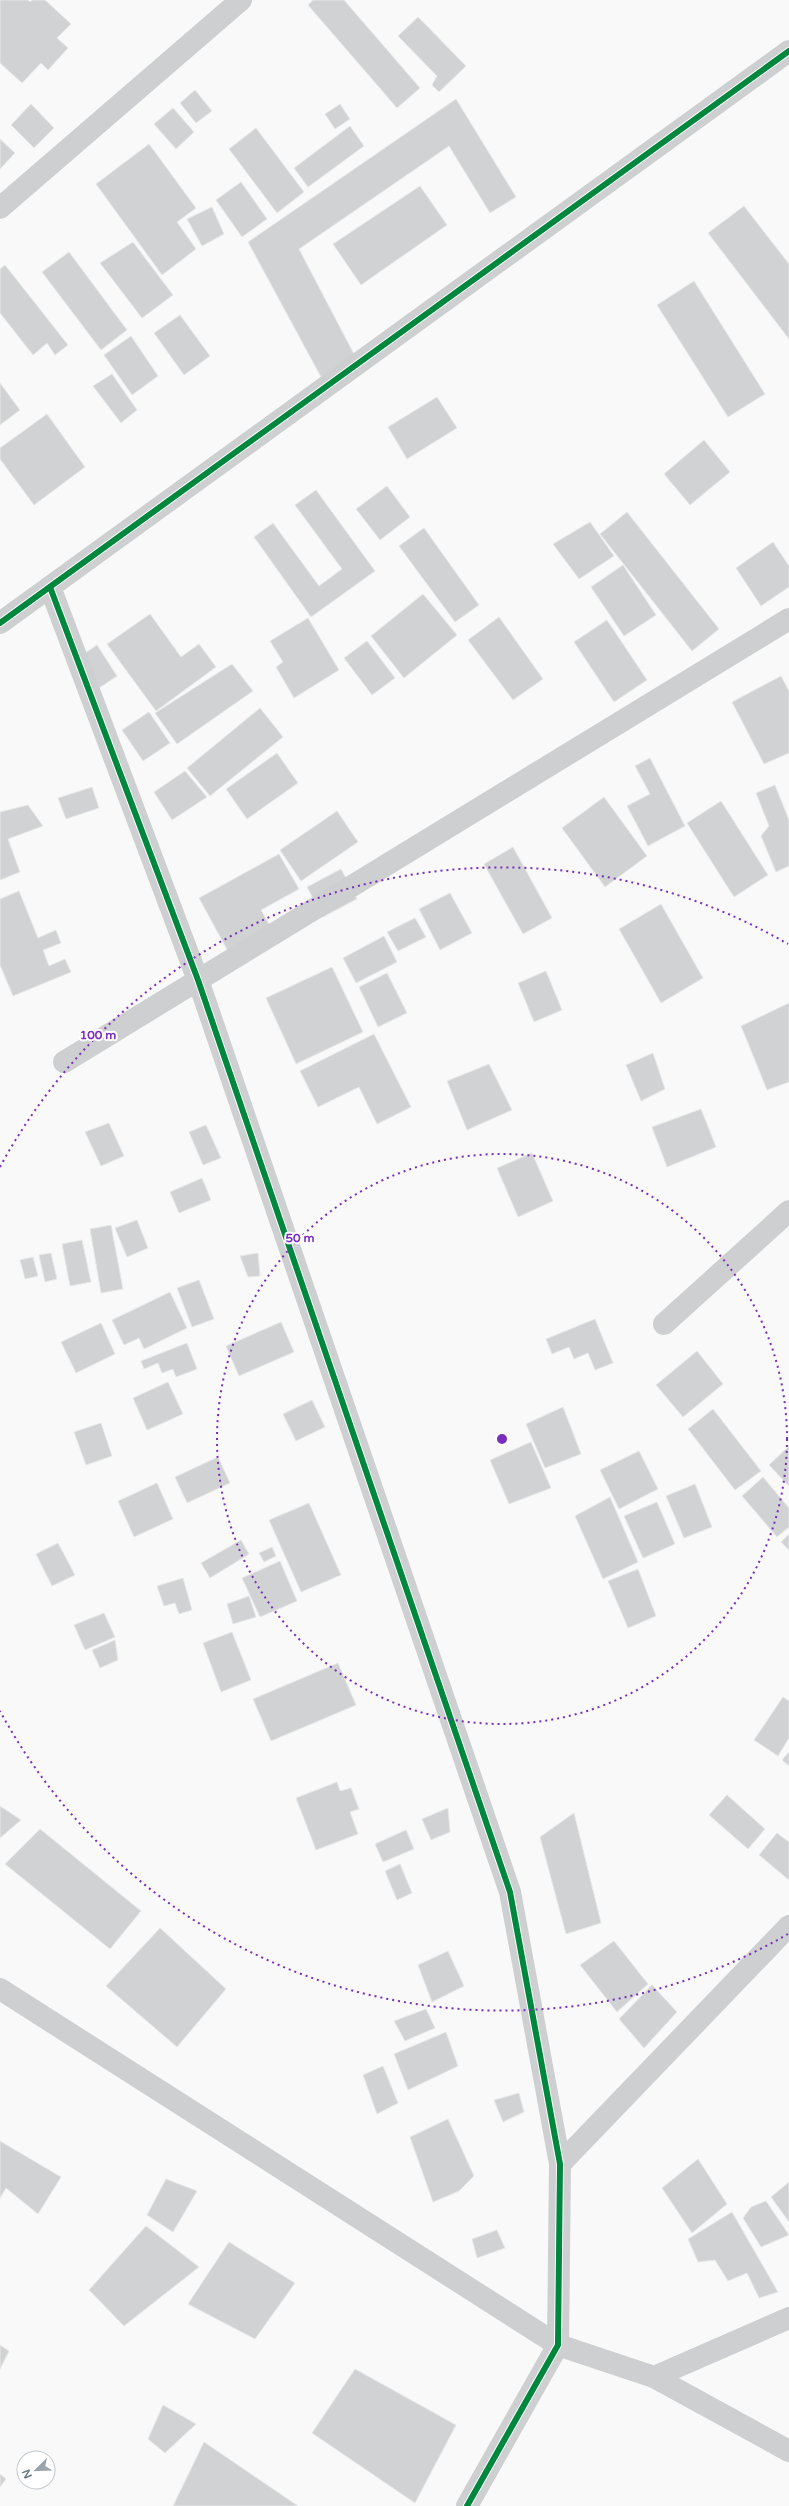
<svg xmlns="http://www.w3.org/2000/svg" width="789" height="2506" font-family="'Varela Round',sans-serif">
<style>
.building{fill:#d0d2d3;stroke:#e8e8e8}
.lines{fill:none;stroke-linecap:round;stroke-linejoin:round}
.street{stroke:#cecfd0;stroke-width:22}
.cycleway-casing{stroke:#fff;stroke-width:8}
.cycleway{stroke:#00873e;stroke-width:6}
.ring{fill:none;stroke:#7b2cbf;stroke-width:2;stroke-dasharray:2 4}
.centre{fill:#7b2cbf;stroke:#fff;stroke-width:2}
.ring-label{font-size:12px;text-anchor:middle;font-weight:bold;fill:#7b2cbf;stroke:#fff;stroke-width:4;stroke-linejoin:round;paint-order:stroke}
</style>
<rect width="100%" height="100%" fill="#f9f9f9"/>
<g class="building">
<path d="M0,0H28L30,2L32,0H45L71,24L57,38L68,48L48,70L41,63L22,83L0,63Z"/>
<path d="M313,0H344L420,88L397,108L308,5Z"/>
<path d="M418,17L466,66L439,92L432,85L437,76L398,36Z"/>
<path d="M195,90L212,111L196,123L180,103Z"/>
<path d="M456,99L516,197L490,213L449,146L299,249L355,356L321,377L248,242Z"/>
<path d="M31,104L54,128L34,148L11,125Z"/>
<path d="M340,104L350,119L335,129L325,114Z"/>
<path d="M173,108L194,132L176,149L154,124Z"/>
<path d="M350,126L364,146L308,187L294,168Z"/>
<path d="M256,128L304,192L277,213L229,149Z"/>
<path d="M0,139L15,153L0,169Z"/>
<path d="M149,144L196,208L177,222L196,249L162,275L96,184Z"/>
<path d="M241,182L267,219L242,237L216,200Z"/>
<path d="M420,186L447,225L361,285L333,244Z"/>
<path d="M744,206L789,264V339L708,233Z"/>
<path d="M212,207L224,234L202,246L187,219Z"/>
<path d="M133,242L173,295L142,318L100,263Z"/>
<path d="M69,252L127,330L101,350L42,272Z"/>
<path d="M5,265L68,345L55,355L47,343L33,355L0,313V269Z"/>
<path d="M694,281L765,394L728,417L657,305Z"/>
<path d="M180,315L210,356L184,375L154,333Z"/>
<path d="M131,336L158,376L132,395L104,355Z"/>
<path d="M112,374L137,410L121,423L93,386Z"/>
<path d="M0,383L20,410L0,425Z"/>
<path d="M437,397L457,428L407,459L388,427Z"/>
<path d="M47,414L85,467L34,505L0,459V448Z"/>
<path d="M704,440L730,472L690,505L664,474Z"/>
<path d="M387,486L410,517L380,540L356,509Z"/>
<path d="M316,490L375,571L311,617L254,537L273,523L319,586L342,569L295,505Z"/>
<path d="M627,512L719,629L692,651L600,534Z"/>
<path d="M590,522L614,556L579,579L553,544Z"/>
<path d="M424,528L479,605L455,622L399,546Z"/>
<path d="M773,542L789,566V587L761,606L736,568Z"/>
<path d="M623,565L656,615L624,636L591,587Z"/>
<path d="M423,594L457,635L404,678L371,636Z"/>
<path d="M150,614L181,657L199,644L216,667L156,711L107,644Z"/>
<path d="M499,617L543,679L513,700L468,640Z"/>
<path d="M308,618L339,670L294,698L276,667L283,662L270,641Z"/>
<path d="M607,620L647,680L614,702L574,642Z"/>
<path d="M367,641L395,678L372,695L344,658Z"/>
<path d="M97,645L117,676L99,688L79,657Z"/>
<path d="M232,664L253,691L177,744L155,713Z"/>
<path d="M781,676L789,691V753L764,764L732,702Z"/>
<path d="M260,708L283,737L210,796L187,768Z"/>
<path d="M149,712L170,743L143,761L122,730Z"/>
<path d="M277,753L298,783L247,819L226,789Z"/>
<path d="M650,758L685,826L648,846L627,806L650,794L635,766Z"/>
<path d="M185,771L207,797L172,820L154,792Z"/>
<path d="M775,785L789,820V866L776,872L761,836L769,826L756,793Z"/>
<path d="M92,787L99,808L66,819L58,798Z"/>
<path d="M604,797L647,856L605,887L562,828Z"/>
<path d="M721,801L768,875L734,897L687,823Z"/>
<path d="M28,805L43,826L8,839L20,872L0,880V812Z"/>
<path d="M337,811L358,842L301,881L280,850Z"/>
<path d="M513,847L552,918L523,934L484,864Z"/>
<path d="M279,854L299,889L261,910L279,942L236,966L199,898Z"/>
<path d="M341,869L357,899L323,917L307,887Z"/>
<path d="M19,891L38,938L56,930L61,943L43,950L49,966L65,959L71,972L13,996L0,965V899Z"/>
<path d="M450,893L472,933L440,950L419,909Z"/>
<path d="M661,904L703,978L661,1003L619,929Z"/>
<path d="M415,918L426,937L398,951L387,932Z"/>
<path d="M384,936L397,962L356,983L343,958Z"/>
<path d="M332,967L363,1032L296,1064L266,998Z"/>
<path d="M546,971L562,1010L534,1022L518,983Z"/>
<path d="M387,973L407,1013L378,1027L359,987Z"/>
<path d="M789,1003V1082L767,1090L741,1026Z"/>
<path d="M374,1034L411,1107L377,1124L359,1087L318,1107L300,1071Z"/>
<path d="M653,1053L665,1089L641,1101L626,1065Z"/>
<path d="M489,1064L512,1110L467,1130L447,1081Z"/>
<path d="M701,1109L716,1147L667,1167L652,1127Z"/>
<path d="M109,1123L124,1156L101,1166L85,1132Z"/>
<path d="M206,1125L221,1158L203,1165L189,1132Z"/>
<path d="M532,1153L553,1201L518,1217L497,1168Z"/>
<path d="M202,1178L211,1200L179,1213L170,1192Z"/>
<path d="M137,1220L148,1248L127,1257L115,1228Z"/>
<path d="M111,1225L123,1289L101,1293L90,1229Z"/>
<path d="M82,1240L91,1282L70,1286L62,1244Z"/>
<path d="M51,1253L57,1279L45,1282L39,1255Z"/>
<path d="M258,1253L260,1276L248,1277L240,1256Z"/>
<path d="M33,1257L38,1276L25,1279L20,1260Z"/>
<path d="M199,1280L214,1319L192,1327L177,1288Z"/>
<path d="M170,1292L187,1328L144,1349L139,1338L124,1345L112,1320Z"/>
<path d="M595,1319L613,1363L595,1370L588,1353L574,1359L569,1347L552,1354L546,1339Z"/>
<path d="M281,1322L294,1352L239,1376L226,1346Z"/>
<path d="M101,1323L115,1354L76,1373L61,1342Z"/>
<path d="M187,1343L197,1369L176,1377L173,1369L162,1373L158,1363L144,1369L141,1361Z"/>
<path d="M697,1351L723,1384L683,1417L656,1385Z"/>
<path d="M168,1382L183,1414L147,1430L133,1398Z"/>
<path d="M312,1400L325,1427L296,1441L283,1414Z"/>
<path d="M563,1407L581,1454L545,1468L526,1424Z"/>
<path d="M713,1409L761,1471L735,1490L688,1429Z"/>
<path d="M101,1423L112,1456L86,1465L74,1432Z"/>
<path d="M531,1442L551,1488L509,1504L490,1460Z"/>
<path d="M789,1446V1486L769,1465Z"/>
<path d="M639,1451L658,1489L619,1509L600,1470Z"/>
<path d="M218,1457L230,1483L187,1503L175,1477Z"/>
<path d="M763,1477L789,1508V1527L777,1537L742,1496Z"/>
<path d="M157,1483L173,1519L134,1537L118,1501Z"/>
<path d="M695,1484L712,1527L684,1538L666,1496Z"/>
<path d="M610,1497L638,1562L603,1579L575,1516Z"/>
<path d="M657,1502L675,1544L643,1558L624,1516Z"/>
<path d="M309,1503L341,1575L301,1592L269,1520Z"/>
<path d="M789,1534V1550L781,1542Z"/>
<path d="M241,1540L249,1554L210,1578L201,1563Z"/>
<path d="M58,1543L75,1575L52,1586L36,1554Z"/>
<path d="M272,1547L276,1556L264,1562L259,1553Z"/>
<path d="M280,1561L297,1601L260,1617L242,1578Z"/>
<path d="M638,1569L656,1616L628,1628L608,1581Z"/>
<path d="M183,1578L192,1610L179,1614L175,1603L164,1606L157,1586Z"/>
<path d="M249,1596L256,1617L233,1624L227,1604Z"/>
<path d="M104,1613L115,1637L85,1650L74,1625Z"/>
<path d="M232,1632L251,1680L221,1692L203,1643Z"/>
<path d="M115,1640L118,1660L100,1668L92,1650Z"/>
<path d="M338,1663L356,1705L271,1741L253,1699Z"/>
<path d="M783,1697L789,1701V1738L778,1756L754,1740Z"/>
<path d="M789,1752V1766L782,1760Z"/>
<path d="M337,1782L340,1791L351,1788L359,1809L350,1812L358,1834L316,1850L296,1798Z"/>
<path d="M727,1795L765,1829L748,1849L709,1815Z"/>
<path d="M0,1806L21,1820L0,1838Z"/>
<path d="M448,1808L450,1832L431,1840L422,1819Z"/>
<path d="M574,1813L601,1923L566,1934L540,1837Z"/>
<path d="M40,1829L141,1911L110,1949L5,1864Z"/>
<path d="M406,1830L414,1849L383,1862L375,1844Z"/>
<path d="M777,1833L789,1842V1880L759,1855Z"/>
<path d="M400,1864L412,1893L397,1900L385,1871Z"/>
<path d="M160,1928L226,1989L177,2047L106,1986Z"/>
<path d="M614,1941L648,1984L617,2012L580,1965Z"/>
<path d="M448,1951L464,1986L432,2002L418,1965Z"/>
<path d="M652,1985L677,2012L644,2048L619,2019Z"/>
<path d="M426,2009L435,2028L405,2041L394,2021Z"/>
<path d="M446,2032L458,2066L408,2090L394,2054Z"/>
<path d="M383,2066L398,2103L377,2114L363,2075Z"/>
<path d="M519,2093L524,2112L503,2122L494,2100Z"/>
<path d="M448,2119L474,2176L459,2191L433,2202L410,2137Z"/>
<path d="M0,2141L61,2177L38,2214L6,2188L0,2198Z"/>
<path d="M698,2159L727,2204L692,2233L662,2188Z"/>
<path d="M166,2179L197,2191L173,2232L147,2215Z"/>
<path d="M789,2182V2222L771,2197Z"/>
<path d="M766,2201L789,2235L761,2247L743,2218L751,2207Z"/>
<path d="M732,2212L778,2292L759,2298L747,2273L728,2281L715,2260L698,2262L688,2239Z"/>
<path d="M146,2226L199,2267L124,2326L89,2290Z"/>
<path d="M497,2230L505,2248L477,2258L472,2239Z"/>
<path d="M229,2242L295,2283L255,2339L188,2304Z"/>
<path d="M0,2345L9,2351L0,2369Z"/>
<path d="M355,2369L456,2425L415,2503L312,2433Z"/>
<path d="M163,2405L196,2424L165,2453L148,2439Z"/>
<path d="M204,2442L298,2506H173Z"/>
<path d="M0,2474L6,2479L0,2487Z"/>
</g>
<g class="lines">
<g class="street">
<path d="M0,208L241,0"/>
<path d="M50,587L198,980L510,1892L560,2164L558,2345L467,2506"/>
<path d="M0,623L789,51"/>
<path d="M64,1062L789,619"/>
<path d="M664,1324L789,1211"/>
<path d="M0,1989L558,2345L654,2377L789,2318"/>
<path d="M560,2164L789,1926"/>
<path d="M654,2377L789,2451"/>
</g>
<g class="cycleway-casing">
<g id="cycleway">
<path d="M50,587L198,980L510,1892L560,2164L558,2345L467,2506"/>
<path d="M0,623L789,51"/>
</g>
</g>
<use href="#cycleway" class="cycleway"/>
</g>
<g class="ring">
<circle cx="502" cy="1439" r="285"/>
<path d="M788 1934A571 571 0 0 1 0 1711M0 1167A571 571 0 0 1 788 944"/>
</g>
<circle cx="502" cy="1439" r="6" class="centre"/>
<g class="ring-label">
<text x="98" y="1039">100 m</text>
<text x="300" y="1242">50 m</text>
</g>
<g transform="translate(36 2470) rotate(247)"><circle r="19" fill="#ffffff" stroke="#c1c8cd"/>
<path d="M0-3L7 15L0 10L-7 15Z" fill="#99a4ac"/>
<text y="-6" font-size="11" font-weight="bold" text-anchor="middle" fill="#657683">N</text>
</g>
</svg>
